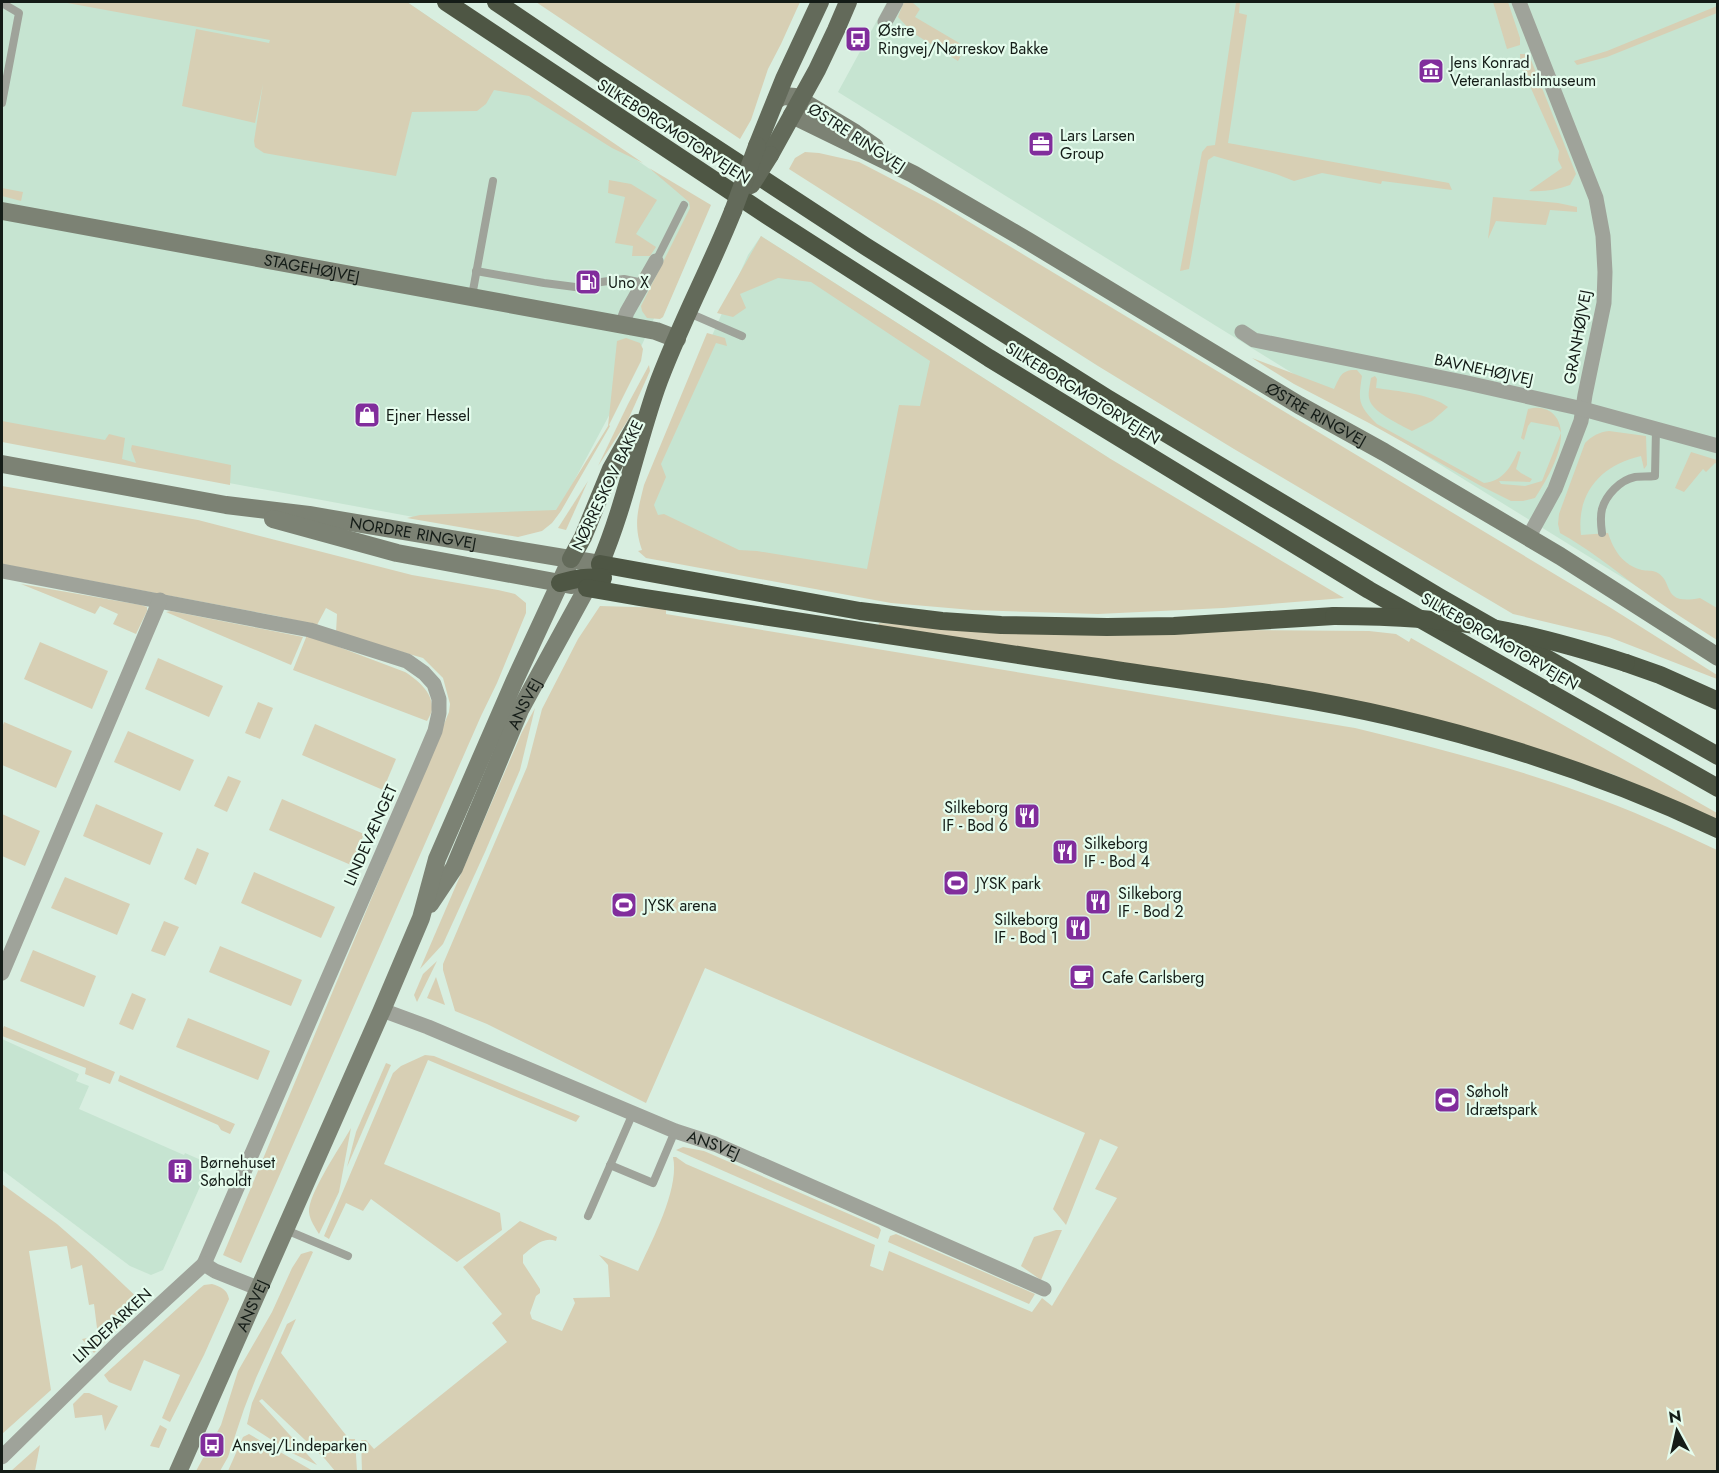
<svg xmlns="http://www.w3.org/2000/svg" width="1719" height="1473" font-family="Jost,sans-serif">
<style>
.built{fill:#c6e4d1}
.green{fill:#d7cfb4}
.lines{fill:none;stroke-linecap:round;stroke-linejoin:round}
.lane{stroke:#9fa39a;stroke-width:8}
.street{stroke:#9fa39a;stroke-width:15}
.secondary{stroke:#7c8274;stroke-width:18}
.primary{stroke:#636a5a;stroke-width:18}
.highway{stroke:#4e5644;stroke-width:18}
.primary-bridge{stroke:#636a5a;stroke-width:18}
.highway-bridge{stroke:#4e5644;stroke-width:18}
.labels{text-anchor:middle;stroke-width:4.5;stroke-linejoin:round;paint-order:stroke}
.poi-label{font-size:16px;fill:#141c17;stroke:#e5fced;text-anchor:start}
.street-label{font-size:16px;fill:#141c17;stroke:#e5fced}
</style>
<rect width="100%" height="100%" fill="#d8eee0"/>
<g class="built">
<path d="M2,2H407L705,207L613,408L556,515L446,523L2,441Z"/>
<path d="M887,2H1717V636L838,92Z"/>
<path d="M761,236L1109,458L1068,607L650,554L656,461L748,255Z"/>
<path d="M2,1039L79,1074L76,1081L89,1086L79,1109L184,1155L185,1153L210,1164L163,1270L151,1275L130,1266L2,1170Z"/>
</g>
<g class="green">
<path d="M62,2H407L643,163L612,148L529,96L494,90L486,104L477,111L412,112L396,176L264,153L255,147L254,141L263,84L255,123L182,106L196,29L269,43L270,40Z"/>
<path d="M536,2H800L781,44L768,69L751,120L740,139Z"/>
<path d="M906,2L913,3L920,9L915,17L966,47L958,61L913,33L898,17L903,4Z"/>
<path d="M1236,2H1240L1239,13L1247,15L1228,143L1449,183L1452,190L1382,181L1381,184L1322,173L1294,181L1276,174L1214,156L1208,160L1189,269L1180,271L1202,152L1207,146L1215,145Z"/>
<path d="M1493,2H1508L1520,38V45L1507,49Z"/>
<path d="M1717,6V13L1607,57L1577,65L1574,61L1607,51Z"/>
<path d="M1520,54H1527L1531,60L1576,174L1570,185C1556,190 1544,192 1529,191L1562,168L1558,160L1559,151L1521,66Z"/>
<path d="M805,152L819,153L859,162L936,202L1611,608L1717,675V679L1609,637L1513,614L1234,449L1098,366L789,169L795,158Z"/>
<path d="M649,168L711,205L663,317L660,319L647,318L642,311L641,306L690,208L689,202Z"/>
<path d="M609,180L631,184L657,200L636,234L656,247L650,256H632L633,246L615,243L625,197L608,193Z"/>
<path d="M2,188L23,192L21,201L2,196Z"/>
<path d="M1493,197L1558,203L1577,207V212L1550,210L1546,225L1496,221L1488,239Z"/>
<path d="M761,236L1109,458L1344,598L1223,608L1098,614L972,610L891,603L646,558L638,551L642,550C633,524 638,510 644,485L707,333L725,338L727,346L716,343L661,464L666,477L654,505L658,515L664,514L739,550L757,551L867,569L899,405L920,406L930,361L811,282L778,278L740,294L746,308L733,317L717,313Z"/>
<path d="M626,338L640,343L643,349L641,361L609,425L610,426L561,511L552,523L542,531L518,537L407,518L420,515L556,510L608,426L617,341Z"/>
<path d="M1252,358L1334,389C1340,377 1341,369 1357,370L1362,376C1358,401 1358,405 1377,424L1484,483C1503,481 1511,467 1518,451L1521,452L1516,469L1521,473L1532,479L1530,482L1499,481L1501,484L1525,486L1542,481L1561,433L1558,427L1531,422L1528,426L1524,440L1521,438L1528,409C1537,407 1543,407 1551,412C1576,432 1548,478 1535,498L1523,501H1511L1481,486L1369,423L1294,384Z"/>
<path d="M649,365L650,371L628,420L598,466L628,404Z"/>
<path d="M1375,376L1377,379L1376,388C1397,391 1431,394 1448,407L1432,421L1412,431C1401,425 1371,412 1369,398C1368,392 1370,385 1371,378Z"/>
<path d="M2,421L105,440L109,434L125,438L122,459L136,463L131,449L132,445L231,465L230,485L2,442Z"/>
<path d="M1609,431L1646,436L1647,465L1644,469L1641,456C1601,465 1576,493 1581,535L1608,533C1614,551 1623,565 1642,570C1646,571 1652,570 1656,572C1675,581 1660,606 1700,598L1717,608V640C1690,623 1662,605 1636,586C1611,567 1587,548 1560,533L1558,524L1559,514L1585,443C1592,436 1599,432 1609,431Z"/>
<path d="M1691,452L1717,460V464L1715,463L1706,472L1703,469L1684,492L1675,488Z"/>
<path d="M588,481L566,530L558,528Z"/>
<path d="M2,486L198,520L412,575L498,590L515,594L526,603V613L497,683L481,716L241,1263L223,1255L449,712L450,704L443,678L423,658L336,633L337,614L326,608L317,625L277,616L2,564Z"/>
<path d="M21,584L141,605L147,607V611L136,634L113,624L118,614L100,606L95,614Z"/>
<path d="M600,606L666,608V614L1355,728C1432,747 1509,766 1583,793C1629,809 1673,829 1717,850V1471L362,1472L361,1440H366L374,1449L507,1342L492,1323L502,1314L463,1267L520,1221L557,1237L556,1241C543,1236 533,1247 523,1255V1263L540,1289V1293L536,1296L530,1313L532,1319L562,1331L575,1303L573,1298L610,1297L608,1265L599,1255L638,1271C651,1242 680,1189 673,1157H676L686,1164L875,1245L870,1266L883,1271L889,1251L1032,1312L1042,1298L1052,1306L1117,1198L1095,1189L1118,1147L1100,1139L1066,1225L1053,1209L1085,1133L705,968L646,1103L487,1024L455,1011L443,970V964L527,767L542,709L578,639Z"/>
<path d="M171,611L303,637L291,665L166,612Z"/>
<path d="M879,623L1031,633L1227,630L1369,631L1396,634L1409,642L1411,638L1717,813V819L1612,774L1509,744L877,630Z"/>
<path d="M307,635L405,672C416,679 432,691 432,707C433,711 429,717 427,721L293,670Z"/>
<path d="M40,642L108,671L92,709L24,679Z"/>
<path d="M158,658L223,686L209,717L145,689Z"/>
<path d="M258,702L273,708L260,739L245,733Z"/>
<path d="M535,708L520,770L485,852L443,944L420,969L522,732Z"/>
<path d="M4,722L72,751L56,788L2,765V728Z"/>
<path d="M315,724L396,759L383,790L302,755Z"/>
<path d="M128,731L194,760L180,791L114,762Z"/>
<path d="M228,776L241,781L227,812L214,806Z"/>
<path d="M282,799L364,834L351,865L269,830Z"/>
<path d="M96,804L163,833L150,865L83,836Z"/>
<path d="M2,814L40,831L25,866L2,856Z"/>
<path d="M197,848L209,853L196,885L184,879Z"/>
<path d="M254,872L335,907L321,938L241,903Z"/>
<path d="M65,877L130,904L117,935L51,908Z"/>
<path d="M164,921L179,927L165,956L151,951Z"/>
<path d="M220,946L302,980L291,1006L209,972Z"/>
<path d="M33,950L96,976L84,1007L20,981Z"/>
<path d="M437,961L417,1002L414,995L423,974Z"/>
<path d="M436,977L445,1005L427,998Z"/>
<path d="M132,993L146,999L133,1030L119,1024Z"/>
<path d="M188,1018L270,1051L258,1080L176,1047Z"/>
<path d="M4,1026L115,1072L110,1084L85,1074L86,1068L2,1036V1031Z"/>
<path d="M425,1055L434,1056L580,1116L576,1122L428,1060L384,1164L500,1213L502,1230L457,1262L371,1199L363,1211L346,1203L329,1239L324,1236L393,1073L401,1066Z"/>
<path d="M386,1063L391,1065L347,1167L356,1132Z"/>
<path d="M120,1075L235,1124L230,1134L221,1130L218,1125L118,1081Z"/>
<path d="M351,1128L339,1192L319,1234C315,1227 310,1221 309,1212C308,1194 341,1146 351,1128Z"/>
<path d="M683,1147L704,1151L879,1227L881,1230L878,1239L676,1150Z"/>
<path d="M2,1184L57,1224L88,1251L144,1304L134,1312L94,1353L82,1339L98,1336L94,1304L89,1305L82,1265L71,1269L67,1246L29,1251L51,1390L2,1434Z"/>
<path d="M1056,1230H1062L1041,1280L1021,1266L1034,1237Z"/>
<path d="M896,1234L1035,1294L1029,1304L888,1242L890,1236Z"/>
<path d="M311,1251L313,1252L256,1378L244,1409L228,1457L220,1471H196L221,1425L238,1371L272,1312L292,1268L301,1254Z"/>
<path d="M212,1284C221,1287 227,1289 229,1299L204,1355L170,1422L162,1418L180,1375L144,1360L131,1391L109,1382L104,1375L199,1289L204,1285Z"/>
<path d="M296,1319L281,1353L349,1439H355L357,1471H335L325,1459L262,1399L259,1401L317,1465L292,1453L247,1424L252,1403L287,1324Z"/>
<path d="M84,1393H89L118,1406L105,1431L102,1415L75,1418L73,1404Z"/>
<path d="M160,1425L167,1429L159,1448L150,1446Z"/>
<path d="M249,1434L313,1471H228L243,1437Z"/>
<path d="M40,1445L35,1471H11Z"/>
</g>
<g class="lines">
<g class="lane">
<path d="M2,3L19,13L2,103"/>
<path d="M656,261L684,205"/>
<path d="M476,271L544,283L583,288L601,282L624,279L643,283"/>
<path d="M472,296L493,181"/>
<path d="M689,313L742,336"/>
<path d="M1602,533C1601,526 1600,517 1602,509C1606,495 1620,480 1635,477C1641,476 1648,477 1655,476L1656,429"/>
<path d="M610,1165L653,1183L675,1131"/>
<path d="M588,1216L633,1113"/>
<path d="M286,1230L348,1256"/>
</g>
<g class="street">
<path d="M1519,2L1596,198L1603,236L1605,272L1604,303L1585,395L1581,421L1555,489L1528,538"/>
<path d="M885,22L896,2"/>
<path d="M622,325L627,312L656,261"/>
<path d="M1242,332L1254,340L1463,382L1583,409L1718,446"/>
<path d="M2,571L310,630L407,661L424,673L434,684L439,699V713L435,731L421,764L204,1264"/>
<path d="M2,973L160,600"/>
<path id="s1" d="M382,1010L428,1027L675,1131L715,1144L1044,1289"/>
<path d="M2,1457L118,1343L204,1264L215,1271L260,1289"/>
</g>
<g class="secondary">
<path d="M776,100L783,96L795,97L855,133L875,147"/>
<path id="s2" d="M792,115L913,174L1028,241L1299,405L1384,452L1560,556L1718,657"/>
<path id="s3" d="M2,211L656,331L677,339"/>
<path id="s4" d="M2,464L226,505L309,515L600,564"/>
<path d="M273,519L397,553L571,585"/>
<path id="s5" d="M430,904L454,868L520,710L594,575"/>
<path id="s6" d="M178,1472L382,1010L421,918L437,859L514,682L571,559"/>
</g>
<g class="primary">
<path d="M757,146L784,79L820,2"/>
<path d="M770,155L817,70L836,30L848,2"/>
<path d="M571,559L583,537L611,469L637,423"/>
<path d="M600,564C624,508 636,447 656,389C678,328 709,271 733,211"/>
</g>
<g class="highway">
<path d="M446,2L768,216L989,358L1369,590L1718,788"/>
<path d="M496,2L601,73L865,246L1107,398L1439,597L1718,756"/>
<path d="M600,564L860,611L942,621L1001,625L1107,627L1174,626L1334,616"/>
<path d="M560,583C575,579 588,576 603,578"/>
<path d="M587,588L639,597C790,620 940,643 1090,666C1191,682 1293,694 1392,717C1504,743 1614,780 1718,829"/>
<path d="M1626,663L1660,675L1718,701"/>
</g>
<g class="primary-bridge">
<path d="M751,185L770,155"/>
<path d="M733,211L757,146"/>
</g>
<path class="highway-bridge" d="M1334,616C1387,616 1440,618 1492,628C1537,636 1582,649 1626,663"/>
</g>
<defs>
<g id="bus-square" transform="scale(1.35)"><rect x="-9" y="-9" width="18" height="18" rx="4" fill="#812d9c" stroke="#e5fced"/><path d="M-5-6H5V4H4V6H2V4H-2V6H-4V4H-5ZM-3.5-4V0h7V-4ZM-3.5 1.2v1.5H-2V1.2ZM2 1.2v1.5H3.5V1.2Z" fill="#fff"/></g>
<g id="museum-square" transform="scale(1.35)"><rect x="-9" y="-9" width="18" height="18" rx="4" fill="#812d9c" stroke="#e5fced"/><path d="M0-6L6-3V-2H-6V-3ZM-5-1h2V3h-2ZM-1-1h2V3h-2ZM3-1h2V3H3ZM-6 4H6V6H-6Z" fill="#fff"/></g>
<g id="office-square" transform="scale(1.35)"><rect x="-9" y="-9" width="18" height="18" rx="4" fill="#812d9c" stroke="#e5fced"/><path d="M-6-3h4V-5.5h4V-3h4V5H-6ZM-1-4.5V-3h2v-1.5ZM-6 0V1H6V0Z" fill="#fff"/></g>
<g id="fuel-square" transform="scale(1.35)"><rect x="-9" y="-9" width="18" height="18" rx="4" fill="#812d9c" stroke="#e5fced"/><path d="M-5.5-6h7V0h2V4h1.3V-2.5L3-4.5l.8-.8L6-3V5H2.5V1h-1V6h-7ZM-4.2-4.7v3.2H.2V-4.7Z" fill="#fff"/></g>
<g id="shop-square" transform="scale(1.35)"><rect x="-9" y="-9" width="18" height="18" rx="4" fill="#812d9c" stroke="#e5fced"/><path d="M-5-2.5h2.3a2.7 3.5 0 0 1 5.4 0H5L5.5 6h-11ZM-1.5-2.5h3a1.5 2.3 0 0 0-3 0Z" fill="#fff"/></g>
<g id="restaurant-square" transform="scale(1.35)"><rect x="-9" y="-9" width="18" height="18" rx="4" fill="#812d9c" stroke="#e5fced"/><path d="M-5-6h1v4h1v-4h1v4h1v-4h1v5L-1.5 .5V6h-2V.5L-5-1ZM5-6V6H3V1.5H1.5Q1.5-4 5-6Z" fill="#fff"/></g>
<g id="stadium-square" transform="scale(1.35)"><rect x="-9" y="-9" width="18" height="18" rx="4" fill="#812d9c" stroke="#e5fced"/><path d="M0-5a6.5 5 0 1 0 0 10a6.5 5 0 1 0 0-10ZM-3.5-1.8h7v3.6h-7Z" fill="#fff"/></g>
<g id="cafe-square" transform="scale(1.35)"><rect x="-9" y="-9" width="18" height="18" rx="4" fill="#812d9c" stroke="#e5fced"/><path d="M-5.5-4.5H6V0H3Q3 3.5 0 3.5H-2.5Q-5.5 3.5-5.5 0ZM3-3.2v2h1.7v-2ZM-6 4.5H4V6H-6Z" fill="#fff"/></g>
<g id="building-square" transform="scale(1.35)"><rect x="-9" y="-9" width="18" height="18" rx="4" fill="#812d9c" stroke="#e5fced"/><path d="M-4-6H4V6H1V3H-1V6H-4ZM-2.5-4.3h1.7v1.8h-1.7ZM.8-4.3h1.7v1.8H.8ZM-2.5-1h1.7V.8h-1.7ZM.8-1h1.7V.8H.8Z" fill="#fff"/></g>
</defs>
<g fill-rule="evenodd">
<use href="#bus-square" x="858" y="39"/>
<use href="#museum-square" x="1431" y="71"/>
<use href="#office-square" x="1041" y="144"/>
<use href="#fuel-square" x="588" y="282"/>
<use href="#shop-square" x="367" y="415"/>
<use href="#restaurant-square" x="1027" y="816"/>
<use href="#restaurant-square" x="1065" y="852"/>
<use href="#stadium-square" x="956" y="883"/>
<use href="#restaurant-square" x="1098" y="902"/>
<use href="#stadium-square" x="624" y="905"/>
<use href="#restaurant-square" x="1078" y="928"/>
<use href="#cafe-square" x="1082" y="977"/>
<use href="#stadium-square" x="1447" y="1100"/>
<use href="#building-square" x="180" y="1171"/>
<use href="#bus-square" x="212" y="1445"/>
</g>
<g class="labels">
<g class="poi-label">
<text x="878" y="36">Østre<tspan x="878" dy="18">Ringvej/Nørreskov Bakke</tspan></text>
<text x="1450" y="68">Jens Konrad<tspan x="1450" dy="18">Veteranlastbilmuseum</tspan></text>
<text x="1060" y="141">Lars Larsen<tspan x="1060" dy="18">Group</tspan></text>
<text x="608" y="288">Uno X</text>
<text x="386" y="421">Ejner Hessel</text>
<text x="1008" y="813" text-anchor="end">Silkeborg<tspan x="1008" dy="18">IF - Bod 6</tspan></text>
<text x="1084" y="849">Silkeborg<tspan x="1084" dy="18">IF - Bod 4</tspan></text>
<text x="976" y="889">JYSK park</text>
<text x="1118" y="899">Silkeborg<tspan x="1118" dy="18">IF - Bod 2</tspan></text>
<text x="644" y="911">JYSK arena</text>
<text x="1058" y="925" text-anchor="end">Silkeborg<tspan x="1058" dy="18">IF - Bod 1</tspan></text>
<text x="1102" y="983">Cafe Carlsberg</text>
<text x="1466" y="1097">Søholt<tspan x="1466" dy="18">Idrætspark</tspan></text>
<text x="200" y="1168">Børnehuset<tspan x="200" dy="18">Søholdt</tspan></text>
<text x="232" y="1451">Ansvej/Lindeparken</text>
</g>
<g class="street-label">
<text transform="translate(674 131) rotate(33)" y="6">SILKEBORGMOTORVEJEN</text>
<text transform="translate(857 137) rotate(33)" y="6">ØSTRE RINGVEJ</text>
<text dy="6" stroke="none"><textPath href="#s3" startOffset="315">STAGEHØJVEJ</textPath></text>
<text transform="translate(1577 337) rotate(-80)" y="6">GRANHØJVEJ</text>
<text transform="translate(1484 369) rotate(12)" y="6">BAVNEHØJVEJ</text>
<text transform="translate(1083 393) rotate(32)" y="6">SILKEBORGMOTORVEJEN</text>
<text dy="6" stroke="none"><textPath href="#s2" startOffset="604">ØSTRE RINGVEJ</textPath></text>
<text transform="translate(607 485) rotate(-64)" y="6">NØRRESKOV BAKKE</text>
<text dy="6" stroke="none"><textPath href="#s4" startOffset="417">NORDRE RINGVEJ</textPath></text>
<text transform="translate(1500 641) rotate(30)" y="6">SILKEBORGMOTORVEJEN</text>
<text dy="6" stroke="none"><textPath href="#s5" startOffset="222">ANSVEJ</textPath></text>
<text transform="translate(370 835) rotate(-66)" y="6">LINDEVÆNGET</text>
<text dy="6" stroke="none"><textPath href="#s1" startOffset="358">ANSVEJ</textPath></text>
<text dy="6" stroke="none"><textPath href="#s6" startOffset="182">ANSVEJ</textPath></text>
<text transform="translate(112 1325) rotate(-43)" y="6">LINDEPARKEN</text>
</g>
</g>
<rect width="1719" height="1473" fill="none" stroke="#141c17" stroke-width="6"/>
<g transform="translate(1677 1431) rotate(352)" stroke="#e5fced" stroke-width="4.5" paint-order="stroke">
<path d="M0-4.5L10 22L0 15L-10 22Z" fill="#141c17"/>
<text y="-9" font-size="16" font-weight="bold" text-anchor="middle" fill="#141c17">N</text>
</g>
</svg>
